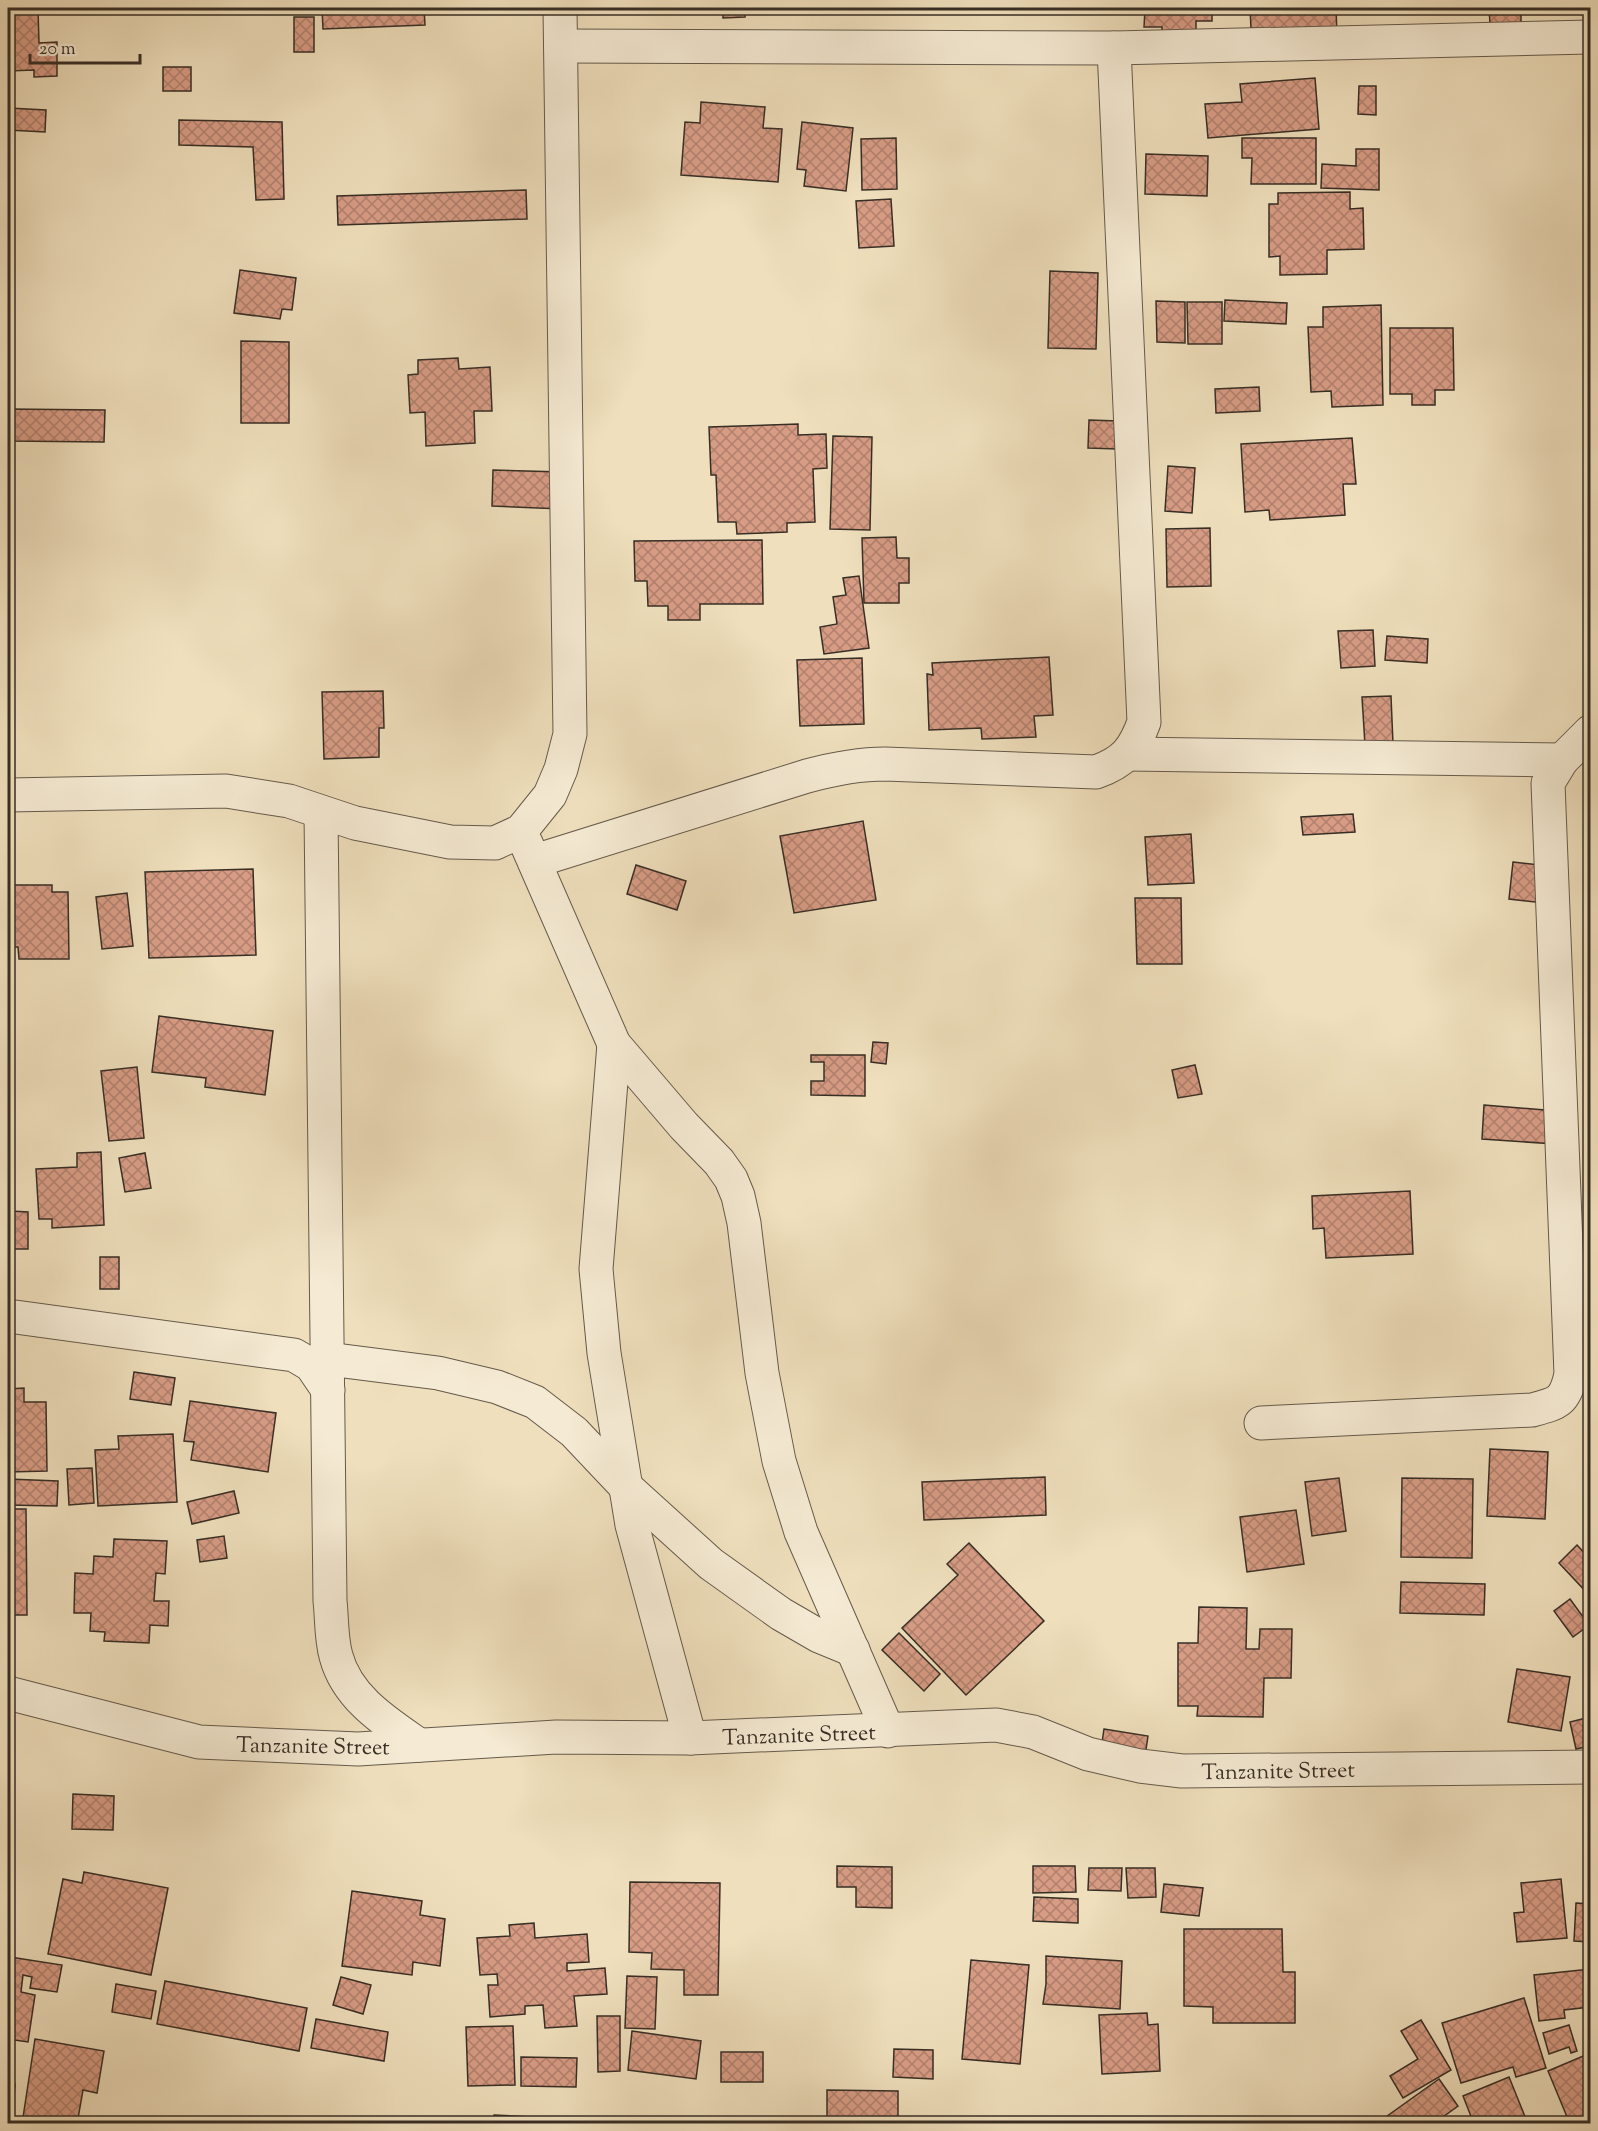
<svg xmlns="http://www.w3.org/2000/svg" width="1598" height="2131" font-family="'Sorts Mill Goudy',serif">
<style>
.building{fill:url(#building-cross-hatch);stroke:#372e25;stroke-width:1.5}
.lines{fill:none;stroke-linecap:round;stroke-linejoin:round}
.street-casing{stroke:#655a4b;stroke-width:35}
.street{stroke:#f5ead3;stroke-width:33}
.labels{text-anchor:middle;stroke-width:6;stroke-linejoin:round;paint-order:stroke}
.street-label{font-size:22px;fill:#372e25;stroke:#f5ead3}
</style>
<defs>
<pattern id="building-cross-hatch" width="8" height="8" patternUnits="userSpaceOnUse" patternTransform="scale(1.5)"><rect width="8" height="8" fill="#d89c85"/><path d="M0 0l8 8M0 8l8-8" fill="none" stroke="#b0806d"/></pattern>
</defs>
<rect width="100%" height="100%" fill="#efdfbc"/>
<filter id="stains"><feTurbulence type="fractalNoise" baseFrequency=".00333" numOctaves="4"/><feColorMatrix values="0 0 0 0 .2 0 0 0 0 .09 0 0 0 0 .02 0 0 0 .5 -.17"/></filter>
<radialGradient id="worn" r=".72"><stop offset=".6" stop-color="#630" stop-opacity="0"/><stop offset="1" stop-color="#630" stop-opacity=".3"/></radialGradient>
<g class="building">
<path d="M8,8H38L39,43L57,42V76L34,77V70L8,71Z"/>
<path d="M322,8H424L425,25L323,29Z"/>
<path d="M723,8H745V17L723,18Z"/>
<path d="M1136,8H1212V21H1196V36H1162V27H1144L1145,9Z"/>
<path d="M1250,8H1336L1337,36L1251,28Z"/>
<path d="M1489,8H1534V9L1521,10V24H1490Z"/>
<rect x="294" y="17" width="20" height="35"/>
<rect x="163" y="67" width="28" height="24"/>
<path d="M1315,78L1319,129L1208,138L1205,104L1242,102L1240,84Z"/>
<path d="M1359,86H1376V115L1358,114Z"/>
<path d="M701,102L765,107L763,128L782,129L778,182L681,175L685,122L700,123Z"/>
<path d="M8,108L46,110L45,132L8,130Z"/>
<path d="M179,120L282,122L284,199L256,200L253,147L179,145Z"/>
<path d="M802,122L853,128L846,191L804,186L806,170L797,169Z"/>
<path d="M896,138L897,189L862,190L861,139Z"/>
<path d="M1242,138H1316V184H1251L1252,158H1242Z"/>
<path d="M1356,149H1379V190L1321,188L1322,164L1356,166Z"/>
<path d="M1146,154L1208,156L1207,196L1145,194Z"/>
<path d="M526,190L527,219L338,225L337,196Z"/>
<path d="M1350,192V209L1363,208L1364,249L1327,250V274L1280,275V256L1269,257V204H1278V193Z"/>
<path d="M891,199L894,246L859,248L856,201Z"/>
<path d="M240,270L296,278L292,310L282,309L280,319L234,313Z"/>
<path d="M1050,271L1098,273L1096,349L1048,348Z"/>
<path d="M1225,300L1287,303L1286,324L1224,321Z"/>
<path d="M1156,301L1185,302V343L1157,342Z"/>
<path d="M1187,302H1222V344H1188Z"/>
<path d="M1381,305L1383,405L1332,407L1331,391L1311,392L1308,327H1323V307Z"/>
<path d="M1390,328H1453L1454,390H1435V405H1412V394H1390Z"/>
<path d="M241,341L289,342V423H241Z"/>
<path d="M458,358L459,369L490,367L492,411H474L475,443L426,446L425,412L410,413L408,375L418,374V360Z"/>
<path d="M1259,387L1260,411L1216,413L1215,389Z"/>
<path d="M8,409L105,410L104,442L8,441Z"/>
<path d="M1089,420L1118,421L1117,449L1088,448Z"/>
<path d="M798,424V435L826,434L827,468L813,469L815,522L787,523V532L737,534L736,522H718L716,475H711L709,427Z"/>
<path d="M833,436L872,437L870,530L830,529Z"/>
<path d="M1352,438L1356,484H1343L1345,515L1270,520L1269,510L1245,512L1241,444Z"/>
<path d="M1168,466L1195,468L1192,513L1165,511Z"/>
<path d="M493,470L562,472L561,509L492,506Z"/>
<path d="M1210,528L1211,586L1167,587L1166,529Z"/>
<path d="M896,537L897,558H909V583H899V603H864L862,538Z"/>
<path d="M762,540L763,604H700V620H668V606H648L647,581H635L634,541Z"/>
<path d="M859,576L869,648L824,654L820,627L837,624L833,597L846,595L843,578Z"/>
<path d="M1373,630L1375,666L1341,668L1338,631Z"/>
<path d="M1387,636L1428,639L1427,663L1385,660Z"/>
<path d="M1049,657L1053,715L1034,716L1036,737L982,739L981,728L929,730L927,674L933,675L932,663Z"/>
<path d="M862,658L864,724L800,726L797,660Z"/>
<path d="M383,691L384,728H379V757L324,759L322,692Z"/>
<path d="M1391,696L1393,744L1365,745L1362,697Z"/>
<path d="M1353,814L1355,832L1303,835L1301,817Z"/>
<path d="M863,821L876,900L794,913L780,836Z"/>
<path d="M1191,834L1194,883L1148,885L1145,837Z"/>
<path d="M1513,862L1548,866L1544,903L1509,899Z"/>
<path d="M636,865L686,881L677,910L627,894Z"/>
<path d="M253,869L256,955L149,958L145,872Z"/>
<path d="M10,885H52V892H68L69,959H19L18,947H8V896H10Z"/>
<path d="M127,893L133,946L102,949L96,897Z"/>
<path d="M1135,898H1181L1182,964H1137Z"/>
<path d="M159,1016L273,1031L265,1095L205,1087L206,1078L152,1072Z"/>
<path d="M873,1042L888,1043L886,1064L871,1062Z"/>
<path d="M811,1055H865V1096L811,1095V1081H824V1062H811Z"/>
<path d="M1195,1065L1202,1094L1178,1098L1172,1070Z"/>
<path d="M137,1067L144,1138L109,1141L101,1071Z"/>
<path d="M1484,1105L1557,1111L1555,1144L1482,1139Z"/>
<path d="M101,1152L104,1225L52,1228V1219H39L36,1169L77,1167V1153Z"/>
<path d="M145,1153L151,1188L125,1192L119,1158Z"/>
<path d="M8,1158H9L10,1211L28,1212V1249H8Z"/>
<path d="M1410,1191L1413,1254L1326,1258L1324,1228L1313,1229L1312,1196Z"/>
<rect x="100" y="1257" width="19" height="32"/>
<path d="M134,1372L175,1378L171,1405L130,1399Z"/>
<path d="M24,1388V1402H46L47,1471L8,1472V1389Z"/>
<path d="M190,1401L276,1413L268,1472L191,1460L194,1442L184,1441Z"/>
<path d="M173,1434L177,1502L98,1506L95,1450L119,1449L118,1436Z"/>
<path d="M1490,1449L1548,1452L1545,1519L1487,1516Z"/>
<path d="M92,1468L94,1503L69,1505L67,1469Z"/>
<path d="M1045,1477L1046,1515L924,1520L922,1482Z"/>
<path d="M1339,1478L1346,1531L1312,1536L1305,1482Z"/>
<path d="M1402,1478L1473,1479L1472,1558L1401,1557Z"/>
<path d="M8,1479L58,1481L57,1506L8,1505Z"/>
<path d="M234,1491L239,1513L192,1524L187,1502Z"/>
<path d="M8,1509H26L27,1615H8Z"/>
<path d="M1296,1510L1304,1564L1247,1572L1240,1517Z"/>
<path d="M224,1536L227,1558L200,1562L197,1540Z"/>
<path d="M114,1539L167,1541L165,1574L156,1573L154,1601H169L168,1626L150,1625L149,1643L104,1641L105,1632L90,1631L91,1613H74L75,1573L93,1574L94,1556L113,1557Z"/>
<path d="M969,1543L1044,1621L966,1695L902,1628L958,1575L947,1564Z"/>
<path d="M1577,1545L1590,1559V1596L1559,1563Z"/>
<path d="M1401,1582L1485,1584L1484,1615L1400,1613Z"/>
<path d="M1570,1599L1589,1625L1573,1637L1554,1611Z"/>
<path d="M1199,1607L1247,1608L1246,1649H1259L1260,1629H1292L1291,1678H1264L1263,1717L1197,1716L1198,1706H1178V1643H1198Z"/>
<path d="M899,1633L940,1674L924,1691L882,1650Z"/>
<path d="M1517,1669L1570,1677L1561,1731L1508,1722Z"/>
<path d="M1590,1717V1746L1576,1749L1570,1722Z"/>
<path d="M1104,1729L1148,1736L1144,1763L1100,1756Z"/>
<path d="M73,1794L114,1796L113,1830L72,1829Z"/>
<path d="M837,1866L892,1867V1908L856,1907V1887H837Z"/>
<path d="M1033,1866H1075L1076,1892L1033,1893Z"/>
<path d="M1089,1868H1122L1121,1891L1088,1890Z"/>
<path d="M1126,1868H1155L1156,1897L1128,1898Z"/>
<path d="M84,1872L168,1888L151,1975L48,1954L63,1879L82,1883Z"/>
<path d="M1561,1879L1567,1938L1517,1942L1514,1913L1524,1912L1521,1883Z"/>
<path d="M630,1882L720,1883L718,1995H684V1970L651,1969L652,1953L629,1952Z"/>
<path d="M1164,1884L1203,1888L1199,1916L1161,1912Z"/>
<path d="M352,1891L422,1901L420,1915L445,1919L440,1966L413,1962L412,1975L342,1966Z"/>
<path d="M1034,1897L1078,1899V1923L1033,1921Z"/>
<path d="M1576,1903L1590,1904V1942L1574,1941Z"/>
<path d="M534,1923L535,1938L587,1934L589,1962L567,1963V1971L605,1968L607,1994L574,1996L577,2026L545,2028L543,2005L525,2006V2014L490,2017L488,1985H498L497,1974L480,1975L477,1938L510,1936L509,1925Z"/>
<path d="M1184,1929H1282L1283,1972H1295V2023H1213V2007L1184,2006Z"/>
<path d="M1046,1956L1122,1961L1120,2009L1043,2004L1046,1984Z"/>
<path d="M10,1957L62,1965L57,1992L30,1988L32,1977L23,1975L21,1992L35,1995L28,2042L8,2039V1973Z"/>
<path d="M971,1960L1029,1965L1020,2064L962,2059Z"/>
<path d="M1590,1969V2007L1564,2010L1565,2018L1539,2021L1534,1975Z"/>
<path d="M627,1976L657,1977L655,2029L625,2028Z"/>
<path d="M341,1977L371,1985L363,2014L333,2005Z"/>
<path d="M165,1981L307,2008L299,2051L157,2024Z"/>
<path d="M116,1984L156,1991L151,2019L112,2012Z"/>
<path d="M1524,1998L1546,2068L1516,2077L1513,2067L1461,2083L1442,2023Z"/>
<path d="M1147,2013L1148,2025L1158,2024L1160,2071L1102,2074L1099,2015Z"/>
<path d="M597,2016H620V2071L598,2072Z"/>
<path d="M316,2019L388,2032L384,2061L311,2048Z"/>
<path d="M1421,2020L1451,2070L1403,2098L1390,2076L1418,2059L1401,2031Z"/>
<path d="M1569,2025L1577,2051L1571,2053L1569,2047L1549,2054L1543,2033Z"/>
<path d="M513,2026L515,2085L468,2086L466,2027Z"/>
<path d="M632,2031L701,2041L696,2079L628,2070Z"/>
<path d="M35,2039L104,2051L97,2093L83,2090L77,2124H22Z"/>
<path d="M894,2049L933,2050V2079L893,2077Z"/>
<rect x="721" y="2052" width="42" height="30"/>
<path d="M1588,2054L1590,2059V2124H1570L1548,2071Z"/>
<path d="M521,2057L577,2058L576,2087L521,2086Z"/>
<path d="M1509,2077L1528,2124H1474L1463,2096Z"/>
<path d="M1439,2079L1458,2106L1433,2124H1376Z"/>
<path d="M8,2084H15L12,2124H8Z"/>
<path d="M827,2090L898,2091V2124H827Z"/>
<path d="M494,2115L588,2120V2124H493Z"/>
</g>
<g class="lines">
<g class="street-casing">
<g id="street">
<path d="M561,46L1114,48L1590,37"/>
<path d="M1127,754L1562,760"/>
<path d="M8,795L226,791L289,801L355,823L450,842L495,843L521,831L550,795L561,769L570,734L560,8"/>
<path d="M321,813L330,1601C332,1618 331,1639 336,1656C347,1698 386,1722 419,1745"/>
<path d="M526,843L614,1044L684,1126L719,1162L731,1179L738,1196L744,1223L762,1373L779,1461L801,1532L888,1731"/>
<path d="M535,861L807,776C833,769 857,764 885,764L1096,772C1124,762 1134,750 1144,722L1114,48"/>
<path d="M614,1044L596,1269L604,1353L632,1525L690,1738"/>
<path d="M8,1316L294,1355L311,1365L328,1390"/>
<path d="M328,1359L438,1373L497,1387L535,1402L574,1432L626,1487L711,1564L781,1614L819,1636L853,1650"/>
<path d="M1261,1423L1532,1410C1558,1403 1565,1402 1571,1374L1548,783L1562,760L1590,732"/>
<path d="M8,1693L199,1742L358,1749L556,1737L690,1738L996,1725L1033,1732L1088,1754L1140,1766L1182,1771L1590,1767"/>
</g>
</g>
<use href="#street" class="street"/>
</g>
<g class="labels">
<g class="street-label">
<text transform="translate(799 1734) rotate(-2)" y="8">Tanzanite Street</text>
<text transform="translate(313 1745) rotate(1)" y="8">Tanzanite Street</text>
<text transform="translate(1278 1770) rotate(-1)" y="8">Tanzanite Street</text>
</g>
</g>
<rect width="1598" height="2131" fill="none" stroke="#efdfbc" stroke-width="30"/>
<rect x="9" y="9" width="1580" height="2113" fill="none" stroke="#372e25" stroke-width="3"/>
<rect x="15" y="15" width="1568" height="2101" fill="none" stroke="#372e25" stroke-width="1.5"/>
<path d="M30 54v9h110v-9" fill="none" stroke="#372e25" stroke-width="3"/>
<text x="39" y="54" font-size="18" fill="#372e25" stroke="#f5ead3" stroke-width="4.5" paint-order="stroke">20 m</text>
<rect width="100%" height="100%" filter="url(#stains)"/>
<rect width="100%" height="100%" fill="url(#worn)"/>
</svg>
